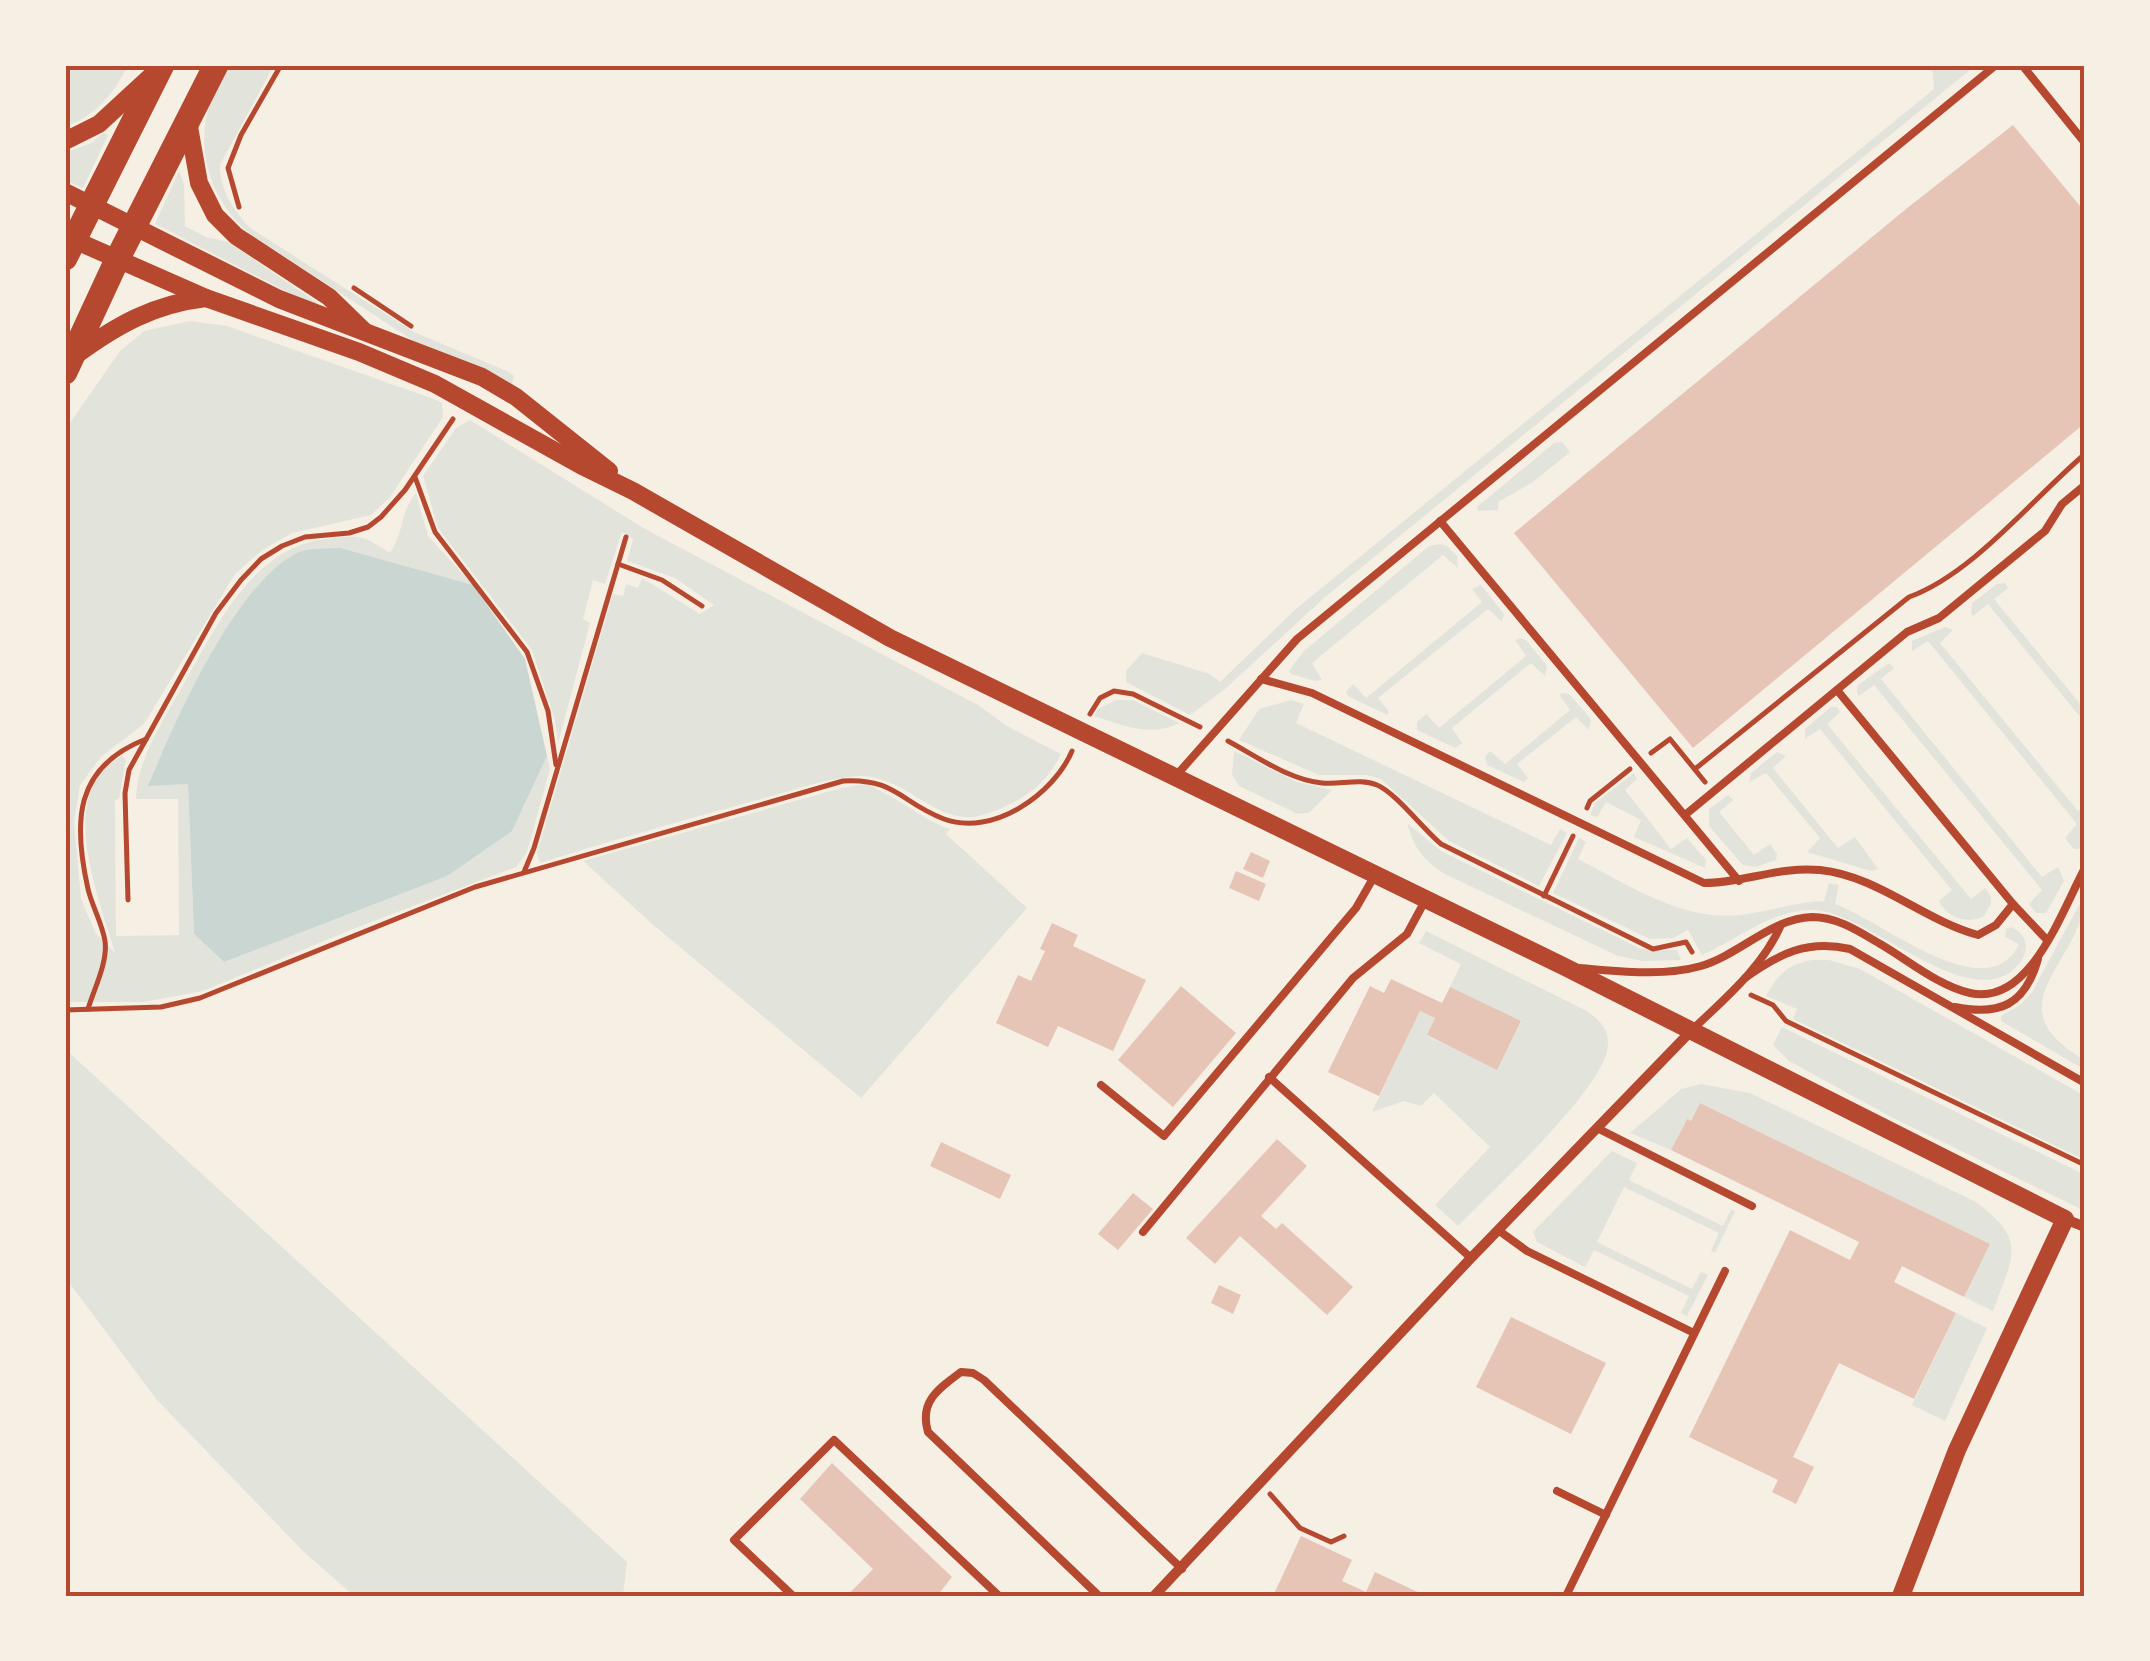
<svg xmlns="http://www.w3.org/2000/svg" width="2150" height="1661" font-family="'Sofia Sans Condensed',sans-serif">
<style>
.green{fill:#e2e4dc}
.water{fill:#c9d6d2}
.building{fill:#e6c5b7}
.lines{fill:none;stroke-linecap:round;stroke-linejoin:round}
.path{stroke:#b5482f;stroke-width:5}
.service{stroke:#b5482f;stroke-width:8}
.minor{stroke:#b5482f;stroke-width:10}
.tertiary{stroke:#b5482f;stroke-width:18}
.primary{stroke:#b5482f;stroke-width:25}
.neatline{fill:none;stroke:#b5482f;stroke-width:4}
</style>
<rect width="100%" height="100%" fill="#f6efe4"/>
<g class="green">
<path d="M65,65H128C114,94 95,116 65,127Z"/>
<path d="M230,65H274L220,165C220,191 233,209 250,228L414,332L509,372L514,376L512,384L481,368L414,341L253,236C212,205 193,150 211,100C215,88 224,76 230,65Z"/>
<path d="M1932,65H1976L1324,598L1225,689L1190,715L1126,682V671L1142,653L1210,674L1220,682L1297,608L1934,89Z"/>
<path d="M103,133L108,135L83,188L65,180V153L91,143Z"/>
<path d="M179,171L184,184L185,226L206,237L228,242L319,304L317,307L155,224Z"/>
<path d="M190,321L227,326L442,402L443,417L390,497L371,515L292,533L261,551L235,574L144,724L102,756L80,785L74,822L81,899L96,934L115,953C100,899 53,792 122,756L126,760L119,799L115,800L116,936L179,935L178,799H136C137,759 163,721 182,687C215,629 251,548 325,539C337,538 351,535 363,538C372,541 382,548 390,553C406,528 398,516 416,493L428,536L473,585L341,548L149,785L188,784L194,934L224,962L334,919L512,831L547,756L550,769L527,852L516,867L358,927L203,991L144,1002H65V430L120,351L144,331Z"/>
<path d="M470,420L645,529L978,705L1007,726L1061,754C1045,788 1015,806 979,816C937,826 904,774 858,776C826,778 792,791 761,799C687,819 613,840 540,863L537,853L613,594L623,596L626,584L638,588L642,578L700,614L714,605L675,578L627,561L633,539L622,532L605,584L593,580L583,619L590,623L558,744L555,720L532,650L438,528L423,476L456,428Z"/>
<path d="M1562,442L1570,452L1533,482L1498,502V510L1478,511L1477,507L1554,443Z"/>
<path d="M1440,544L1447,546L1457,556L1458,568L1443,555L1312,663L1322,680L1315,681L1291,674L1289,671L1303,652L1429,546Z"/>
<path d="M2005,583L2008,588L1994,599L2085,710V723L1988,604L1973,616L1971,613L1972,603L1997,584Z"/>
<path d="M1481,585L1504,614L1502,622L1488,609L1378,698L1389,712L1387,715L1348,696L1346,692L1353,684L1366,698L1482,602L1472,589Z"/>
<path d="M1945,627L1953,630L1940,643L2078,811L2085,806V842L2079,849H2074L2065,838L2077,824L1928,641L1912,651V641Z"/>
<path d="M1520,638L1526,640L1547,666L1545,676L1531,663L1452,728L1462,743L1455,748L1417,730V722L1426,714L1439,728L1526,656L1515,640Z"/>
<path d="M1889,663L1894,668L1881,679L2042,877L2058,867L2064,881L2046,913H2036L2029,904L2042,890L1874,685L1859,696L1857,693L1858,685Z"/>
<path d="M1561,693L1569,694L1591,719L1589,730L1576,717L1517,764L1528,778L1524,782L1487,765L1485,757L1490,751L1505,764L1570,710L1560,696Z"/>
<path d="M1116,700H1133L1179,723C1150,738 1123,725 1094,716L1098,709Z"/>
<path d="M1291,700L1304,704L1296,723L1551,845L1560,829L1567,833L1539,886L1449,841L1381,779L1367,775H1319L1239,740L1259,709Z"/>
<path d="M1831,707H1837L1840,712L1827,724L1971,899L1985,888C1995,900 1991,904 1984,916C1968,925 1946,917 1939,901L1952,890L1820,729L1805,739V729Z"/>
<path d="M1234,751L1297,782L1332,790L1309,813L1298,814L1239,786L1232,775Z"/>
<path d="M1777,752L1786,756L1773,768L1838,848L1855,837L1878,869L1871,871L1807,852L1820,838L1766,773L1749,782L1751,773Z"/>
<path d="M1634,773L1637,779L1625,790L1671,849L1687,838L1706,860L1705,868L1634,837L1641,820L1606,802L1597,817L1590,815L1595,803Z"/>
<path d="M865,784C896,795 920,819 950,829L946,834L1027,908L861,1098L651,923L583,861L841,788Z"/>
<path d="M1728,795L1733,800L1719,812L1754,855L1770,844L1777,854L1776,860L1756,867L1743,865L1709,826V809Z"/>
<path d="M1407,823L1441,851L1641,949L1677,950L1681,960L1642,961L1618,956L1445,874C1423,860 1414,848 1407,823Z"/>
<path d="M1579,838L1586,842L1578,859C1627,884 1681,921 1739,915C1768,912 1794,902 1824,901L1829,883L1839,885L1835,904C1880,919 1987,1011 2019,944L2005,937L2006,929L2011,927C2031,936 2030,954 2014,969C1966,1012 1868,913 1815,910C1773,908 1739,939 1702,955L1688,930L1673,938L1650,939L1553,893Z"/>
<path d="M2085,894C2085,962 1988,1005 2085,1060V1070L2001,1021V1016L2020,1005L2032,992Z"/>
<path d="M1426,931L1583,1009C1596,1017 1608,1026 1608,1044C1608,1086 1491,1192 1458,1226L1435,1205L1490,1147L1434,1093L1421,1106L1404,1101L1372,1112L1420,1011L1435,1018L1427,1036L1497,1069L1521,1022L1450,987L1461,964L1419,943Z"/>
<path d="M1812,960H1829L1860,969L2085,1096V1160L1793,1019L1797,1009L1766,996C1778,974 1787,965 1812,960Z"/>
<path d="M1782,1027L2085,1175V1211L1893,1118L1789,1061L1773,1045Z"/>
<path d="M65,1049L627,1562L623,1596H354L305,1553L157,1400L65,1277Z"/>
<path d="M1701,1084L1750,1093L1976,1202C2028,1241 2013,1255 1993,1311L1964,1297L1989,1244L1700,1103L1691,1121L1686,1120L1671,1150L1630,1133L1681,1089Z"/>
<path d="M1612,1151L1637,1163L1629,1180L1723,1226L1731,1210L1735,1211L1715,1253L1711,1251L1719,1233L1624,1187L1597,1242L1692,1289L1701,1272L1708,1275L1687,1316L1681,1313L1689,1296L1594,1250L1585,1267L1537,1242L1533,1232Z"/>
<path d="M1956,1313L1987,1328L1945,1421L1912,1405Z"/>
</g>
<path class="water" d="M341,548L473,585L525,659L547,756L512,831L447,876L224,962L194,934L188,784L148,786C175,721 234,587 295,554C307,547 327,549 341,548Z"/>
<g class="building">
<path d="M2013,125L2085,212V423L1693,748L1514,533L1906,209Z"/>
<path d="M1251,852L1270,861L1263,878L1243,869Z"/>
<path d="M1236,871L1266,884L1259,901L1229,888Z"/>
<path d="M1052,923L1078,935L1073,946L1146,980L1113,1051L1058,1026L1048,1047L996,1023L1018,975L1031,981L1045,951L1040,949Z"/>
<path d="M1391,979L1442,1003L1450,987L1521,1021L1497,1070L1427,1035L1435,1018L1420,1011L1379,1096L1328,1072L1370,986L1384,993Z"/>
<path d="M1181,986L1236,1033L1173,1107L1118,1060Z"/>
<path d="M1700,1103L1990,1244L1964,1297L1902,1266L1894,1282L1956,1313L1914,1399L1839,1363L1793,1457L1814,1467L1796,1504L1772,1492L1778,1480L1689,1437L1790,1230L1850,1260L1859,1242L1671,1150L1687,1119L1691,1121Z"/>
<path d="M1277,1139L1307,1166L1261,1216L1276,1229L1282,1223L1353,1287L1327,1315L1240,1236L1215,1264L1186,1238Z"/>
<path d="M941,1142L1011,1175L1000,1199L930,1166Z"/>
<path d="M1133,1193L1153,1209L1118,1250L1098,1234Z"/>
<path d="M1219,1285L1241,1295L1233,1314L1211,1303Z"/>
<path d="M1511,1317L1606,1363L1571,1434L1476,1387Z"/>
<path d="M832,1463L952,1577L937,1596H847L873,1569L800,1499Z"/>
<path d="M1301,1536L1352,1560L1342,1581L1366,1592L1375,1572L1426,1596H1273Z"/>
</g>
<g class="lines">
<g class="path">
<path d="M239,207L228,168L241,135L281,65"/>
<path d="M354,288L411,326"/>
<path d="M415,477L435,532L527,652L548,711L556,765"/>
<path d="M618,564L662,580L702,606"/>
<path d="M1090,714L1100,698L1114,691L1133,694L1200,727"/>
<path d="M1228,741C1256,756 1289,780 1322,783C1340,785 1360,778 1377,785C1396,793 1423,829 1441,844L1653,949L1686,942L1692,952"/>
<path d="M1651,753L1670,739L1705,782"/>
<path d="M1695,769L1909,597C1973,574 2033,498 2085,454"/>
<path d="M1587,808L1590,801L1630,769"/>
<path d="M524,872L534,848L626,537"/>
<path d="M1544,896L1573,836"/>
<path d="M128,900L125,793L129,770L216,613L241,580L261,559L282,546L305,537L349,533L368,527L381,517L405,490L453,419"/>
<path d="M1751,995L1773,1005L1786,1021L2085,1165"/>
<path d="M88,1009C94,989 108,962 105,941C102,923 92,906 88,889C73,822 74,767 146,739"/>
<path d="M65,1010L161,1007L200,998L475,887L843,781C896,778 901,803 944,819C993,837 1054,794 1072,751"/>
<path d="M1270,1494L1300,1528L1331,1542L1344,1536"/>
</g>
<g class="service">
<path d="M2022,65L2085,143"/>
<path d="M1440,521L1739,881"/>
<path d="M1261,679L1312,693L1704,883C1743,883 1780,866 1820,870C1878,876 1923,920 1978,935L1996,925L2013,904"/>
<path d="M1837,690L2013,904L2047,940"/>
<path d="M1174,778L1297,639L1996,65"/>
<path d="M1685,815L1907,632L1939,618L2045,531L2062,504L2085,485"/>
<path d="M1579,968C1619,971 1662,977 1701,966C1739,955 1772,918 1812,917C1839,917 1861,933 1882,945C1909,961 1939,986 1970,993C2030,1007 2062,910 2085,868"/>
<path d="M1745,978C1779,954 1807,939 1850,949L2085,1083"/>
<path d="M1955,1007C2000,1016 2025,1005 2038,959"/>
<path d="M1691,1031C1724,999 1762,968 1781,925"/>
<path d="M1269,1077L1471,1258"/>
<path d="M1101,1085L1164,1136L1356,908L1375,875"/>
<path d="M1597,1128L1752,1206"/>
<path d="M1498,1230L1527,1251L1694,1333"/>
<path d="M1143,1232L1353,978L1407,934L1426,899"/>
<path d="M1557,1491L1606,1515"/>
<path d="M793,1596L734,1540L834,1440L999,1596"/>
<path d="M1099,1596L928,1432C919,1402 938,1389 961,1372L973,1373L984,1380L1182,1569"/>
<path d="M1566,1596L1725,1271"/>
</g>
<g class="minor">
<path d="M2065,1219L2085,1227"/>
<path d="M1154,1596L1471,1258L1691,1031"/>
</g>
<g class="tertiary">
<path d="M188,121L199,183L215,215L236,236L329,297L364,331"/>
<path d="M65,141L99,124L150,77"/>
<path d="M65,192L279,299L482,377L516,397L609,471"/>
<path d="M65,236L206,298L359,352L435,384L582,466L633,491L890,638L1565,967L2065,1219L1957,1450L1901,1596"/>
<path d="M76,355C117,325 154,304 206,298"/>
</g>
<g class="primary">
<path d="M65,258L162,65"/>
<path d="M65,372L117,260L216,65"/>
</g>
</g>
<rect width="2150" height="1661" fill="none" stroke="#f6efe4" stroke-width="135"/>
<rect x="68" y="68" width="2014" height="1526" class="neatline"/>
</svg>
